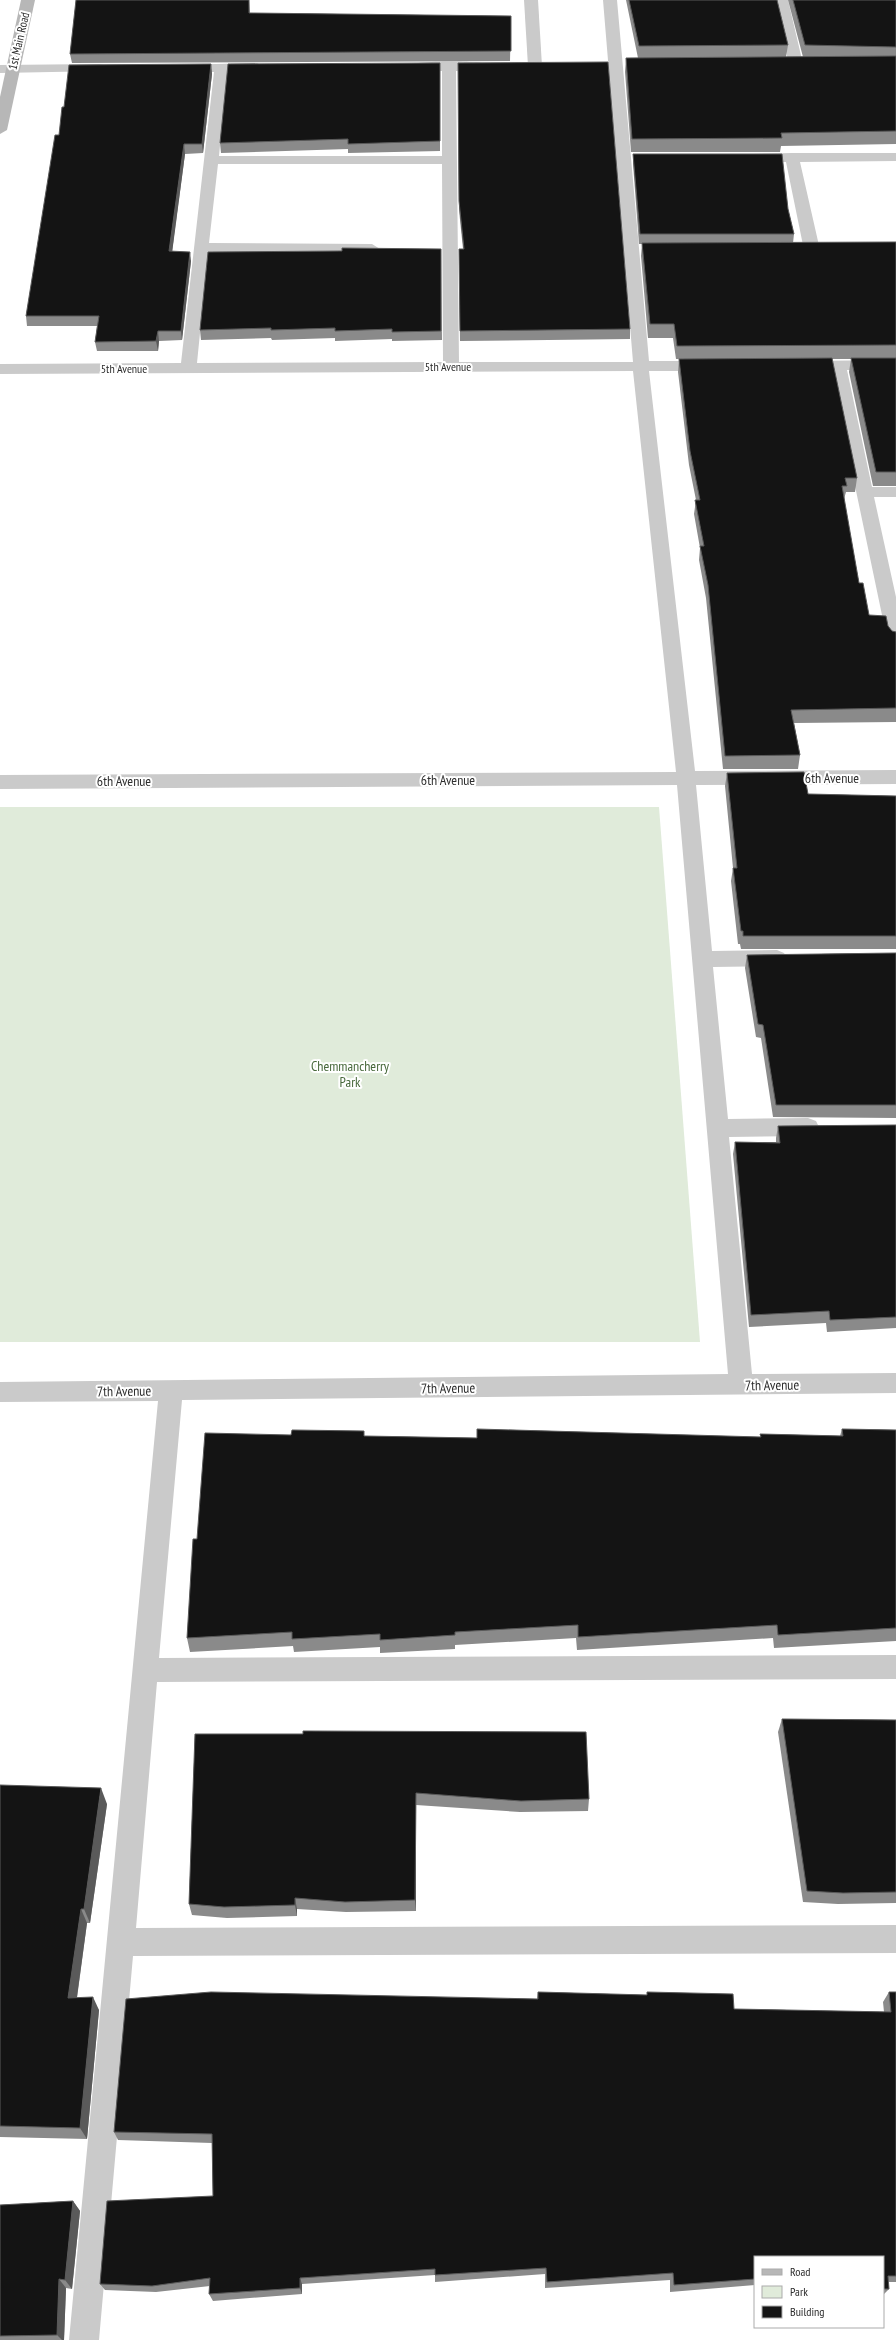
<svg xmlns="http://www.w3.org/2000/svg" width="896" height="2340" font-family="'PT Sans Narrow',sans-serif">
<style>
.green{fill:#e0ebda}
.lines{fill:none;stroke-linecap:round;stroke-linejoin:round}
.street{fill:#cacaca;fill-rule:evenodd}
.secondary{fill:#b7b7b7;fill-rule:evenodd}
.wall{fill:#8a8a8a}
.shaded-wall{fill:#5a5a5a}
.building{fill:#141414;stroke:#5a5a5a}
.labels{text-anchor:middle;stroke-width:4;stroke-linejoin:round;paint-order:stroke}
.far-street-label{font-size:12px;fill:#2d2d2d;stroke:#fff}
.street-label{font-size:14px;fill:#2d2d2d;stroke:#fff}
.park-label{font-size:14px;fill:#47683b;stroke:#fff}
</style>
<rect width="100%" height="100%" fill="#fff"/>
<path class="green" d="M0,807H659L700,1342H0Z"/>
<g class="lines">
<g class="street">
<path d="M524,0H538L542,66L535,70L528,66Z"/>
<path d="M603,0H617L649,361H709L715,363L717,366L715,369L709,371H649L695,771L896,770V784L696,785L712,951L777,950L784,953L787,958L784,963L777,966L713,967L728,1119L808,1118L816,1121L819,1127L816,1133L808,1136L729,1137L752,1374L896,1373V1393L182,1400L159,1658L896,1655V1679L157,1682L136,1928L896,1925V1953L133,1956L99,2340H69L158,1401L0,1402V1382L728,1374L677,785L0,789V775L676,772L633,371L0,374V364L181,363L214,72H181L176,71L174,68L176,65L257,63L264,67L257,71L227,72L219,156H442V71H411L404,67C409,60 489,60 494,66L487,70L456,71L459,362H633ZM218,164H442L443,362L197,363L208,253L372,254L380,249L372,244L209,243Z"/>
<path d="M774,0H788L803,64L801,67H791L789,64Z"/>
<path d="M99,64L104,65L106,68L104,71L0,73V65Z"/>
<path d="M792,153H896V161L800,162L820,250L812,255L804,250L786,162H753L746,158L753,154Z"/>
<path d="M896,360V370H847L872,487H896V497H874L896,597V645L890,643L887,639L831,371L797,369L795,366L797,363L803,361Z"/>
</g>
<path class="secondary" d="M21,0H35L7,130L0,134V97Z"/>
</g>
<g class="wall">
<path d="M76,0H249L250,13L511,16L510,61L72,63L70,54Z"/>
<path d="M626,0H777L788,45L786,57H803L788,0H896V144L781,146L780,152H631L625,72L626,58H638Z"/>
<path d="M440,63V151L348,153V149L221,153L220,143Z"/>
<path d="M458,63L630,329V339L460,341L459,249H463L459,210Z"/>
<path d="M211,64L212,74L203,153L185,154L172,251L191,261L182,340L159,341L158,351H97L95,342L97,326H27L26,316L64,107Z"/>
<path d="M633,154L788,209L794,234L793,243L896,242V486H873L849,372L851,359H832L857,478L855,492H846L844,499L859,583L869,615L888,626L892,631L896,632V722L794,723L800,755L798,769H723L706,598L699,560L700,548L694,514L696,500L689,465L678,372L679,359H676L673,338H648L641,256L642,244H639L633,164Z"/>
<path d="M441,249L442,340L392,341V339L335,341V338L272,340L271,338L201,340L200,330L342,251Z"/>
<path d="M727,773L808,794L896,796V949H741L740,944H738L731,881L733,868L725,786Z"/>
<path d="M896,953V1118L773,1117L761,1038L756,1037L745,968L747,955Z"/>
<path d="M896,1125V1328L827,1332L826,1323L749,1327L733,1154L735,1142H776V1138L778,1126Z"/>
<path d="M842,1429L896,1430V1641L774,1648L773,1638L577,1650L576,1638L455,1645V1649L380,1653V1647L294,1652L293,1646L190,1652L187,1638L197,1539L291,1435L364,1431V1436L477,1438L760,1437V1434L840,1436Z"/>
<path d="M782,1719L896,1720V1903L838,1904L803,1902L778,1732Z"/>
<path d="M195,1734L589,1799L588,1811L520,1812L416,1805V1911L346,1912L297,1909V1916L227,1918L192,1915L189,1904Z"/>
<path d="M0,1785L107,1804L90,1923H87L77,1998L99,2010L87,2139L0,2137Z"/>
<path d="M538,1992L647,1995V1992L734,2009L884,2012L883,2002L889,1992H896V2282H889V2289L883,2295V2257H755V2285L670,2292V2280L545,2288V2274L435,2282V2275L302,2284V2294L213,2301L209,2294L210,2286L156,2292L105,2290L100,2284L213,2196L212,2143L118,2140L114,2132L537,1999Z"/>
<path d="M73,2201L80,2211L72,2289L66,2288L64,2340H0V2205Z"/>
</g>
<g class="shaded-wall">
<path d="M211,64L212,74L203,153L202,144Z"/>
<path d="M184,144L185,154L171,261L169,251Z"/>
<path d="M190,252L191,261L182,340L181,331Z"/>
<path d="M158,331L159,341L158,351L156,341Z"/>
<path d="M101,1788L107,1804L90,1923L84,1909Z"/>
<path d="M416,1793V1911L415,1900Z"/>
<path d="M295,1898L297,1909V1916L295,1905Z"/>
<path d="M81,1909L87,1923L75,2011L68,1998Z"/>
<path d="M93,1997L99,2010L87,2139L80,2128Z"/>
<path d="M73,2201L80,2211L72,2289L65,2280Z"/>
<path d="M300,2278L302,2284V2294L300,2288Z"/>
<path d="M59,2279L66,2288L64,2340H62L57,2335Z"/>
</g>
<g class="building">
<path d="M76,0H249V13L511,16V51L70,54Z"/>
<path d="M629,0H777L788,45L639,46Z"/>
<path d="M793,0H896V47L805,45Z"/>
<path d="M896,56V131L781,133L782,138L632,139L626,58Z"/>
<path d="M608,62L630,329L460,331L459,249H464L459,201L458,63Z"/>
<path d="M440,63V141L348,144V139L220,143L228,64Z"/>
<path d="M211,64L202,144H184L169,251L190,252L181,331H158L156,341L95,342L99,316H26L55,135H59L62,107H64L69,65Z"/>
<path d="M633,154H782L788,209L794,234H640Z"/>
<path d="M896,242V345L677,346L674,324H650L642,243Z"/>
<path d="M342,248L441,249V331L392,332V329L335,331V328L271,330V328L200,330L208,252L342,251Z"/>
<path d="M832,358L857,478H845L847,486H842L859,583H863L869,615L886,616L888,626L892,631L896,632V708L791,710L800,755L725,756L708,585L700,546H704L695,500H700L690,451L679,359Z"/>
<path d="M851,358H896V472H876Z"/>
<path d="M804,772L808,794L896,796V936H743V931H741L733,868H737L727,773Z"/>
<path d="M896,953V1105H776L763,1025L758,1024L747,955Z"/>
<path d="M896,1125V1317L830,1320L829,1311L751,1315L735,1142L780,1143L778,1126Z"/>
<path d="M477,1429L761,1437L760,1434L843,1436L842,1429L896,1430V1628L778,1635L777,1625L578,1637V1625L455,1632V1635L380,1640V1634L292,1639V1632L187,1638L193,1539H197L205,1433L291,1435L292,1430L364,1431V1436L477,1438Z"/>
<path d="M782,1719L896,1720V1892L843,1893L807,1891Z"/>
<path d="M303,1731L586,1732L589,1799L521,1801L416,1793L415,1900L345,1902L295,1898V1905L224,1907L189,1904L195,1734H303Z"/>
<path d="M0,1785L101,1788L84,1909H81L68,1998L93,1997L80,2128L0,2126Z"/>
<path d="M211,1992L538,1999V1992L647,1995V1992L733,1994L734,2009L891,2012L889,1992H896V2276H888L889,2289H883V2257H755V2279L674,2285L673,2273L547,2282L546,2268L435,2275V2269L300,2278V2288L209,2294L210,2278L152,2286L100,2284L107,2201L213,2196L212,2134L114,2132L126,1999Z"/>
<path d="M73,2201L65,2280L59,2279L57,2335L0,2336V2205Z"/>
</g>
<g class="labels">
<g class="far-street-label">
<text transform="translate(19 41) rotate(-77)" y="4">1st Main Road</text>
<text x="448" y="371">5th Avenue</text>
<text x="124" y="373">5th Avenue</text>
</g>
<g class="street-label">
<text x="832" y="783">6th Avenue</text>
<text x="448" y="785">6th Avenue</text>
<text x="124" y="786">6th Avenue</text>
<text transform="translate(772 1385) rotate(-1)" y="5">7th Avenue</text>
<text transform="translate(448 1388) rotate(-1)" y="5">7th Avenue</text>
<text transform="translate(124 1391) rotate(-1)" y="5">7th Avenue</text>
</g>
<g class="park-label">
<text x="350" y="1071">Chemmancherry<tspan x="350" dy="16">Park</tspan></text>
</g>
</g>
<rect x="754" y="2256" width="130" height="72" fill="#ffffff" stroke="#ababab"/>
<rect x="762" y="2269" width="20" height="6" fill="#b7b7b7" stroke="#ababab"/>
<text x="790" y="2276" font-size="12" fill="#2d2d2d">Road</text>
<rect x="762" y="2286" width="20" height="12" fill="#e0ebda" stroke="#ababab"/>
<text x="790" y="2296" font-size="12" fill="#2d2d2d">Park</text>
<rect x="762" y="2306" width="20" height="12" fill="#141414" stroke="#ababab"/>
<text x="790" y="2316" font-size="12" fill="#2d2d2d">Building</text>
</svg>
